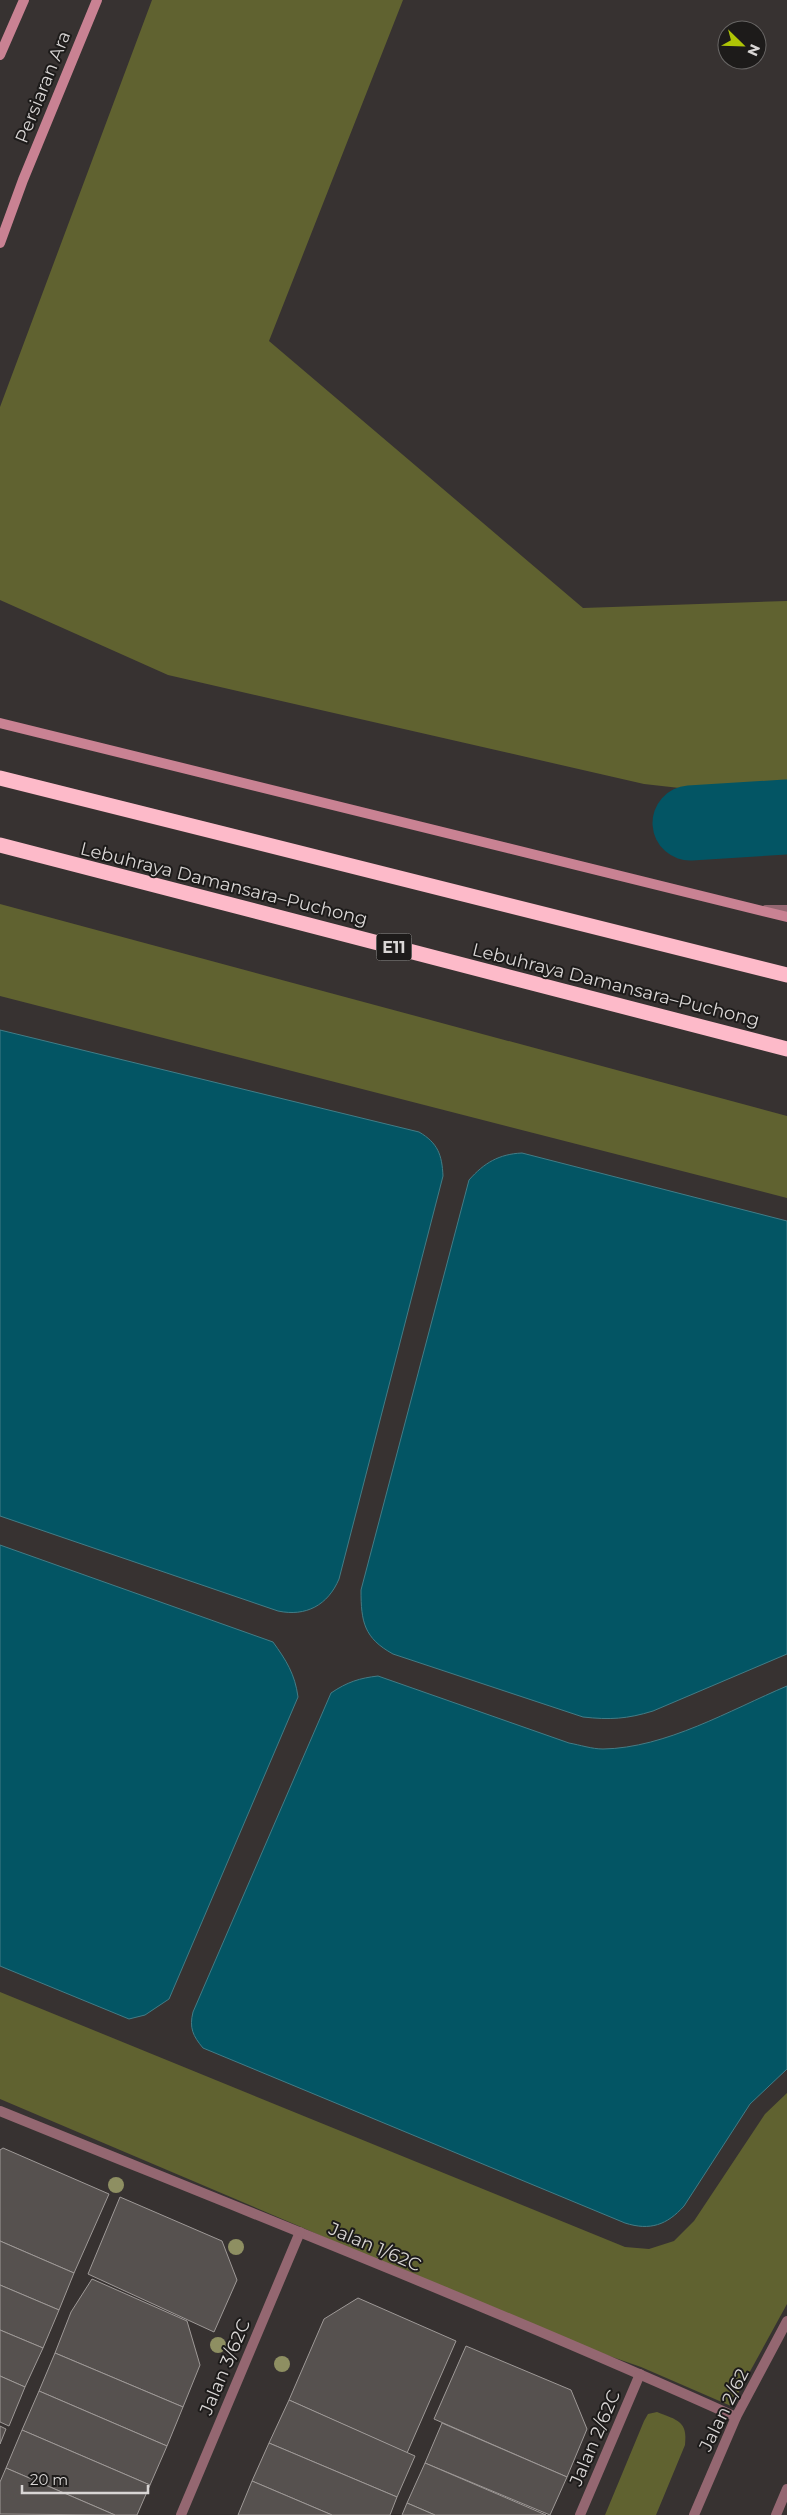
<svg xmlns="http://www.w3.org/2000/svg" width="787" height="2515" font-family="Montserrat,sans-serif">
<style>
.green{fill:#606230}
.water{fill:#035564;stroke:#437c86}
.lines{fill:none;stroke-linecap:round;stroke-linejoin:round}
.river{stroke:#035564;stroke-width:75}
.building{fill:#56514f;stroke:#9e9997}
.lane{stroke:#946771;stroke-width:10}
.street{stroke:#946771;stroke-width:10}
.secondary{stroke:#c98293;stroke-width:10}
.highway{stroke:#fdbac9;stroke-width:15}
.tree{fill:#8e8f62}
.labels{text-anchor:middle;stroke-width:4;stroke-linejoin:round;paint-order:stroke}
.shield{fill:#1d1b1a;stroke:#a19e9d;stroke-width:1}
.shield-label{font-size:16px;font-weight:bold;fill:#d9d6d5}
.street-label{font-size:18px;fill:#d9d6d5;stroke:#1d1b1a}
</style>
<rect width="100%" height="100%" fill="#373231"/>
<g class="green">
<path d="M152,0H403L269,341L583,608L787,601V800L644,784L168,675L0,600V407Z"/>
<path d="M0,904L787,1116V1198L0,996Z"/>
<path d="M0,1992L625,2247L649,2249L674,2241L694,2221L765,2114L787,2093V2304L731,2406L641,2367L529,2328L301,2227L0,2099Z"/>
<path d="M657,2412C677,2420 688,2421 685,2445L656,2515H605L644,2421L648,2414Z"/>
</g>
<g class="water">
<path d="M0,1030L419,1132C438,1143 442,1155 443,1176L339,1579C328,1605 306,1617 278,1611L0,1516Z"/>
<path d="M522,1153L787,1221V1654L653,1711C627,1719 610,1720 583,1717L393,1654C364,1638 361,1622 361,1590L469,1180C484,1163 499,1154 522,1153Z"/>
<path d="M0,1545L273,1642C286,1660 295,1674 298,1697L169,1999L145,2015L129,2019L0,1966Z"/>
<path d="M378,1676L569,1743C580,1745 592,1749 603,1749C666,1748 730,1710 787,1686V2069L750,2104L684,2206C667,2225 650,2231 625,2223L203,2048C193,2036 189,2028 193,2012L331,1693C347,1682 360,1678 378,1676Z"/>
</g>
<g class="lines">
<path class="river" d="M690,823L787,817"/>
</g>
<g class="building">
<path d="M3,2148L109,2194L74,2273L0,2241V2150Z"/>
<path d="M120,2197L222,2241L237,2280L214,2332L88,2274Z"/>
<path d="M0,2241L74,2273L59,2310L0,2285Z"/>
<path d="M92,2279L187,2321L200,2365L183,2407L55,2353L71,2312Z"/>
<path d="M0,2285L59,2310L43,2348L0,2330Z"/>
<path d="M358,2298L456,2341L407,2453L289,2400L324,2319Z"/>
<path d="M0,2330L43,2348L25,2387L0,2376Z"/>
<path d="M466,2346L571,2390L587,2429L567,2477L434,2419Z"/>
<path d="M55,2353L183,2407L167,2446L39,2391Z"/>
<path d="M0,2376L25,2387L9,2426L0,2422Z"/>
<path d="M39,2391L167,2446L150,2485L22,2430Z"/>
<path d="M289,2400L415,2456L397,2497L269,2443Z"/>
<path d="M442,2423L567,2477L550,2515L425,2463Z"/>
<path d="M0,2426L6,2429L0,2444Z"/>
<path d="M22,2430L150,2485L137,2515H115L6,2468Z"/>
<path d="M269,2443L397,2497L390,2515H332L252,2481Z"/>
<path d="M425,2463L546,2515H435L407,2503Z"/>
<path d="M6,2468L115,2515L0,2514V2482Z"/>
<path d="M252,2481L332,2515H238Z"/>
<path d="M407,2503L435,2515H402Z"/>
</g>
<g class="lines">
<path class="lane" d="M766,910H787"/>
<g class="street">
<path d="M0,2111C246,2211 494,2308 736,2417"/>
<path d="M181,2515L300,2232"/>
<path d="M580,2515L640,2374"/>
<path d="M694,2515L736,2417L787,2321"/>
<path d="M776,2515L787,2489"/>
</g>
<g class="secondary">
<path d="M0,55L24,0"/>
<path d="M0,243L23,180L97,0"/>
<path d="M0,723L787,917"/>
</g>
<g class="highway">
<path d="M0,778L787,975"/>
<path d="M0,845L787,1049"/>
</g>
</g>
<g class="tree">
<circle cx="116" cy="2185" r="8"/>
<circle cx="236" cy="2247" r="8"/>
<circle cx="218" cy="2345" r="8"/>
<circle cx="282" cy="2364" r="8"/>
</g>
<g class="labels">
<rect class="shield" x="376.5" y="933.5" width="35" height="27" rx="4"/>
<g class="shield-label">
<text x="394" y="953">E11</text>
</g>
<g class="street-label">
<text transform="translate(43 87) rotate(-68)" y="6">Persiaran Ara</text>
<text transform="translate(224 884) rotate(14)" y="6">Lebuhraya Damansara–Puchong</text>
<text transform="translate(616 985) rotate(14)" y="6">Lebuhraya Damansara–Puchong</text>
<text transform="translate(375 2247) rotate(23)" y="6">Jalan 1/62C</text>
<text transform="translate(225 2367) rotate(-67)" y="6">Jalan 3/62C</text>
<text transform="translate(724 2410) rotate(-64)" y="6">Jalan 2/62</text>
<text transform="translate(595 2438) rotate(-67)" y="6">Jalan 2/62C</text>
</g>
</g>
<g transform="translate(742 45) rotate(113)"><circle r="24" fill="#1d1b1a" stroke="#686665"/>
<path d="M0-4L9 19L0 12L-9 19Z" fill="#afc506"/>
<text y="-8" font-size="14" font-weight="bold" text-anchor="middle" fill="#d9d6d5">N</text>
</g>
<path d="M22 2485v8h126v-8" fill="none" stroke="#d9d6d5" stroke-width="2.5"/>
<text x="30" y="2485" font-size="15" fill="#d9d6d5" stroke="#1d1b1a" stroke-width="4" paint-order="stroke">20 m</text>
</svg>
